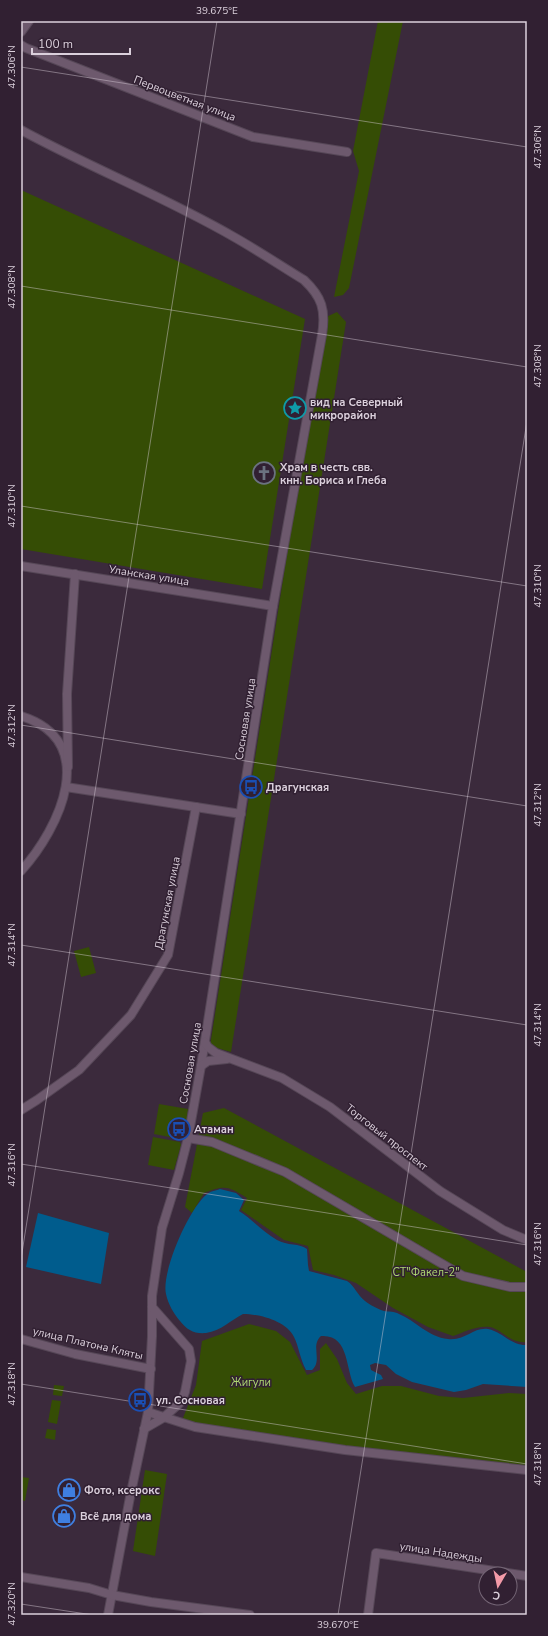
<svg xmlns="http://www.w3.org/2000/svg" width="548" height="1636" font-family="'Nunito Sans',sans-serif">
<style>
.green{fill:#354d05}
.water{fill:#005c8d}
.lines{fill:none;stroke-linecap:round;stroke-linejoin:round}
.minor-casing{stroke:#564757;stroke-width:10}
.minor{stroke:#6d596d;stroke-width:8}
.ticks{fill:none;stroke:#dbd0dc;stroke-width:1;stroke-opacity:0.45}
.labels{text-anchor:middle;stroke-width:3;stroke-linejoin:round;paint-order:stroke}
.street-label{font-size:11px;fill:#dbd0dc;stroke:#312032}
.poi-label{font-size:11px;font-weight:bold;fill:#dbd0dc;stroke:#312032;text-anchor:start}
.park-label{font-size:11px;fill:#aed872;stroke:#312032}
.neatline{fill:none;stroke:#dbd0dc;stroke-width:1.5}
.ticks-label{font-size:10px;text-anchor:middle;fill:#dbd0dc}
</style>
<rect width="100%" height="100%" fill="#3b2a3c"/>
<g class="green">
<path d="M378,21H403L349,288L343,295L334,297L359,171L353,151Z"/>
<path d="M21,190L305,319L262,589L21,549Z"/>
<path d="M337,312L346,322L231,1052L210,1046L324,318Z"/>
<path d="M89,947L96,973L81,977L74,951Z"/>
<path d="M159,1104L188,1109L187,1119L180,1125L177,1124L176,1133L178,1134L180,1139L154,1134Z"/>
<path d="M224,1108L527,1272V1342C510,1344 503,1330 490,1327C478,1325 464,1332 453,1336L428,1327L393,1308L356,1283L334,1275L313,1270L308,1246L284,1240L241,1210L247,1198C228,1186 225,1185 204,1193L192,1213L185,1207L203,1113Z"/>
<path d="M153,1137L180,1142L181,1145L174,1170L148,1165Z"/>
<path d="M249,1324L276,1331L290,1342L307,1375L320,1370V1349L326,1343L337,1359L347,1383L356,1394L382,1386H401L439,1396L463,1398L509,1393L527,1394V1474L195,1430L181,1423L196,1385L202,1341Z"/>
<path d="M54,1385L64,1386L62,1396L53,1395Z"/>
<path d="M52,1400L61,1401L57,1424L48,1422Z"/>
<path d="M47,1429L56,1430L55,1440L45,1438Z"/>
<path d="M145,1470L167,1474L155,1556L133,1551Z"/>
<path d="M21,1477L29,1478L25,1501L21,1500Z"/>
</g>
<g class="water">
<path d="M220,1189L236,1193L244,1200L239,1211C253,1220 263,1232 277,1240C287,1246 300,1243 307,1249L308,1265L309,1271L347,1281C355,1286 357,1295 365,1301C370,1305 378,1309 384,1311C389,1312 394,1311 399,1314C416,1321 428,1337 448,1339C466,1341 473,1327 488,1329C503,1332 511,1346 527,1345V1387L483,1384L466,1390L454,1392L412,1382L396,1374L386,1365L375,1363L370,1365L371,1370L381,1375L383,1379L355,1387C345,1370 350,1334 321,1336C310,1346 323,1360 312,1370H306C300,1359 299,1347 294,1337C286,1321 260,1314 243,1314C231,1320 221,1331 206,1333C194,1334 187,1330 180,1321C174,1314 168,1304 166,1294C161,1272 189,1209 206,1195C210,1191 215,1191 220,1189Z"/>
<path d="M38,1213L109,1233L101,1284L26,1267Z"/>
</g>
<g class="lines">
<g class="minor-casing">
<g id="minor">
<path d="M21,32L29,21"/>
<path d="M21,45L26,48L253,137L347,152"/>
<path d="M21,130C91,168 165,197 234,237C257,250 281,266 304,280C322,297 326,310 322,335L273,606L201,1066L188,1138L179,1173L162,1228L152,1296V1336L148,1412L130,1497L108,1615"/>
<path d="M21,566L273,606"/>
<path d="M21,716C101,741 60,828 21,871"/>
<path d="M68,767L67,694L75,574"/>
<path d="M66,787L241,814"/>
<path d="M205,1042L208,1047L216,1053L282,1078L330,1107L440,1191L503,1230L527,1240"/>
<path d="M201,1066L208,1061L227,1059"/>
<path d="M21,1110L37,1100L79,1070L131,1015L168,955L196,807"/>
<path d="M188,1138L212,1142L285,1172L463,1276L510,1287H527"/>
<path d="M21,1339L75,1354L151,1369"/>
<path d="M148,1412L195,1427L345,1450L527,1470"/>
<path d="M144,1429L163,1418L181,1402L185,1392L191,1361L189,1349L152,1307"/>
<path d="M21,1577L89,1588L112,1595L151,1602L250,1615"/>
<path d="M368,1615L376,1553L527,1576"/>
</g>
</g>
<use href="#minor" class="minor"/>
</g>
<path class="ticks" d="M21,67L527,147M21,286L527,367M21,506L527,586M21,725L527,806M21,945L527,1025M21,1164L527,1245M21,1259L217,21M21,1384L527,1464M21,1604L93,1615M338,1615L527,421"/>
<defs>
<g id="sight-ring" transform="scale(1.15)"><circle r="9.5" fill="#312032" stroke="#0f9aa8" stroke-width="1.5"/><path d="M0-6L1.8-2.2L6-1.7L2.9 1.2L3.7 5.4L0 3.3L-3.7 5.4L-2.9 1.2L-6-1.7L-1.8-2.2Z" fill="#0f9aa8"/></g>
<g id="church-ring" transform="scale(1.15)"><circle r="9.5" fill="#312032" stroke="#6b7280" stroke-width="1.5"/><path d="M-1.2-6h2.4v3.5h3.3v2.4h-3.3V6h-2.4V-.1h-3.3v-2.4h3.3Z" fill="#6b7280"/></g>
<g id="bus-ring" transform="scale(1.15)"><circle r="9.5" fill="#312032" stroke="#1a4fb4" stroke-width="1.5"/><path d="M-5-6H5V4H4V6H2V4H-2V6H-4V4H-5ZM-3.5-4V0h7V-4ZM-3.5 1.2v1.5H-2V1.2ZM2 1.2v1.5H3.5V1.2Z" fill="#1a4fb4"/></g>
<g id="shop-ring" transform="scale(1.15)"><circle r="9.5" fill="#312032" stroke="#3f7fe0" stroke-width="1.5"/><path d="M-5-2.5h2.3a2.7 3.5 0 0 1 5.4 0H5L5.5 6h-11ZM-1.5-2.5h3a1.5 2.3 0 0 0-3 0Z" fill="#3f7fe0"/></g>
</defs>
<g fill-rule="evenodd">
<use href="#sight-ring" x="295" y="408"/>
<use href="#church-ring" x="264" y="473"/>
<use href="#bus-ring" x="251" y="787"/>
<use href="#bus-ring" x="179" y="1129"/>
<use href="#bus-ring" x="140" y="1400"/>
<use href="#shop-ring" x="69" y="1490"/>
<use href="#shop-ring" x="64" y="1516"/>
</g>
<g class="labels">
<g class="street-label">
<text transform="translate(185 98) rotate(21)" y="4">Первоцветная улица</text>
<text transform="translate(149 575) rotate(9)" y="4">Уланская улица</text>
<text transform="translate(245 719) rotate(-81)" y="4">Сосновая улица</text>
<text transform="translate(167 903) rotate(-79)" y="4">Драгунская улица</text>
<text transform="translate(190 1063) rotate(-80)" y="4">Сосновая улица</text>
<text transform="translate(387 1137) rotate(38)" y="4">Торговый проспект</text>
<text transform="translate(88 1343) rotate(13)" y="4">улица Платона Кляты</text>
<text transform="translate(441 1552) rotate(9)" y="4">улица Надежды</text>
</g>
<g class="poi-label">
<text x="310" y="406">вид на Северный<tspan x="310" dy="13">микрорайон</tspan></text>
<text x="280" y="471">Храм в честь свв.<tspan x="280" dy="13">кнн. Бориса и Глеба</tspan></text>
<text x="266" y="791">Драгунская</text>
<text x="194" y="1133">Атаман</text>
<text x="156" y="1404">ул. Сосновая</text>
<text x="84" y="1494">Фото, ксерокс</text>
<text x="80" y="1520">Всё для дома</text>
</g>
<g class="park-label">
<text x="426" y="1276">СТ"Факел-2"</text>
<text x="251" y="1386">Жигули</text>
</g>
</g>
<rect width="548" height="1636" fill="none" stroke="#312032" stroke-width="44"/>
<g transform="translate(498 1586) rotate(189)"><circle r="19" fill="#312032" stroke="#756676"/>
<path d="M0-3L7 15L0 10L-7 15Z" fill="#f39aa8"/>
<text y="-6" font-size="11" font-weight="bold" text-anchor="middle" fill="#dbd0dc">С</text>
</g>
<path d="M32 48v6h98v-6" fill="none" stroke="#dbd0dc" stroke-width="2"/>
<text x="38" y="48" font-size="12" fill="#dbd0dc" stroke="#312032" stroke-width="3" paint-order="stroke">100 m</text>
<rect x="22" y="22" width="504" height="1592" class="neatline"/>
<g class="ticks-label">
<text x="217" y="14">39.675°E</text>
<text transform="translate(11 67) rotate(-90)" y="4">47.306°N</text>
<text transform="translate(537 147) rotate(-90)" y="4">47.306°N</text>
<text transform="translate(11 287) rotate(-90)" y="4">47.308°N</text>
<text transform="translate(537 366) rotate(-90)" y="4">47.308°N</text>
<text transform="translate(11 506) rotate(-90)" y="4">47.310°N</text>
<text transform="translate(537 586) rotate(-90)" y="4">47.310°N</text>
<text transform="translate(11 726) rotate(-90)" y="4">47.312°N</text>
<text transform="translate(537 805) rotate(-90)" y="4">47.312°N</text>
<text transform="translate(11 945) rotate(-90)" y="4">47.314°N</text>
<text transform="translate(537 1025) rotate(-90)" y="4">47.314°N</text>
<text transform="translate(11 1165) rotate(-90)" y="4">47.316°N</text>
<text transform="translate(537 1244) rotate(-90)" y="4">47.316°N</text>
<text transform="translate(11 1384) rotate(-90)" y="4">47.318°N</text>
<text transform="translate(537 1464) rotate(-90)" y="4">47.318°N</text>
<text transform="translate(11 1604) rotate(-90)" y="4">47.320°N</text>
<text x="338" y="1628">39.670°E</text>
</g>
</svg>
